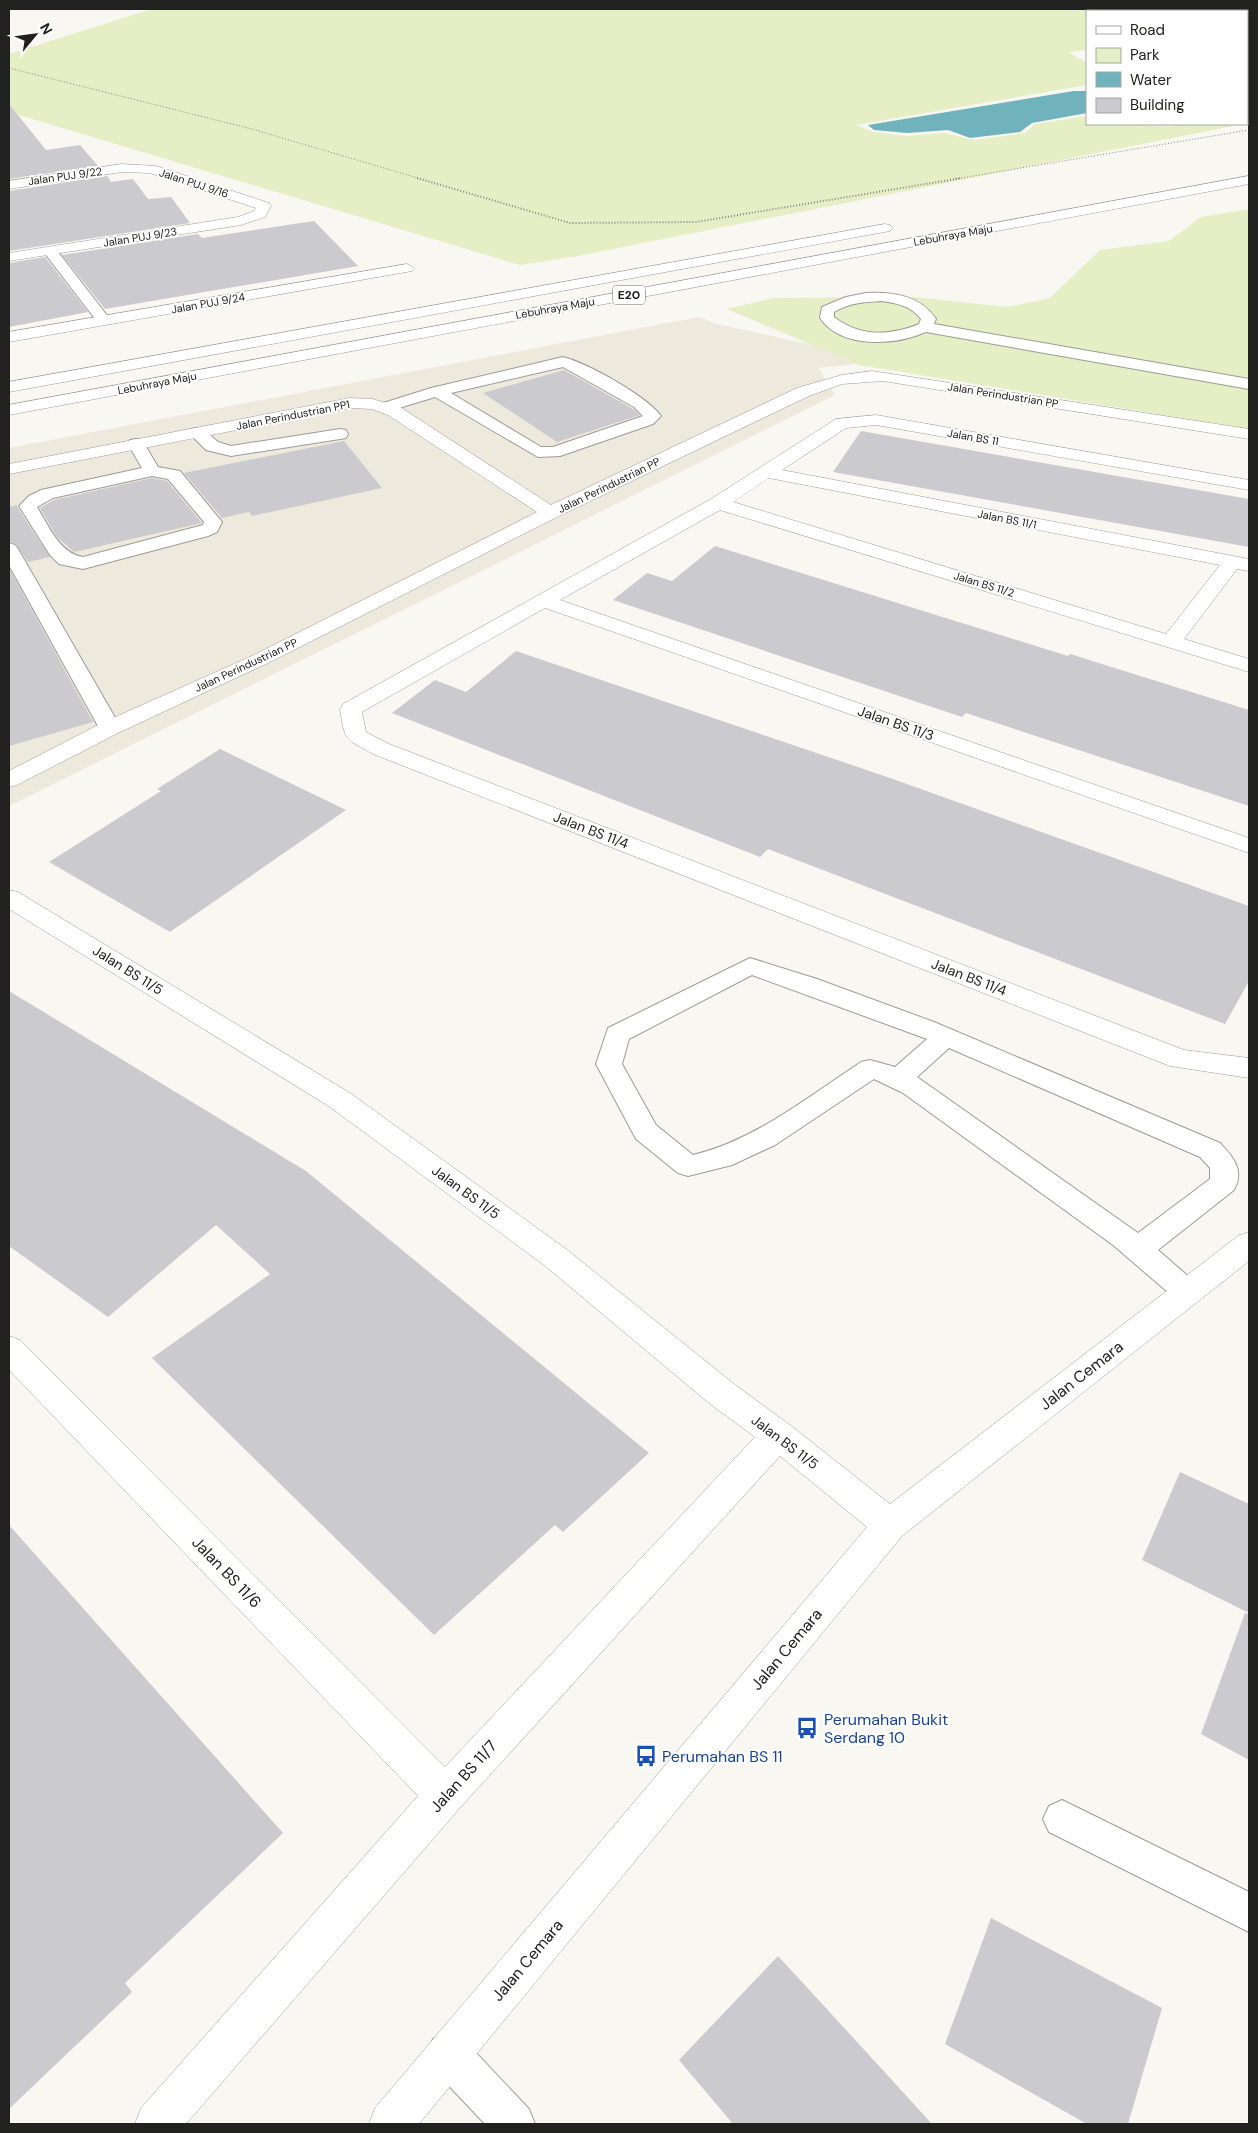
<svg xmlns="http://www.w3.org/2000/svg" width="1258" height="2133" font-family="'DM Sans',sans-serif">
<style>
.built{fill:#eee9dd}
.green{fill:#e5eec4}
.water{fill:#70b3bc}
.building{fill:#cbcacf}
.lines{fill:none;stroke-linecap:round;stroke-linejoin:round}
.lane-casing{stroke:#9d9b96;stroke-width:2}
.street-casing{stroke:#9d9b96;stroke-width:1}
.highway-casing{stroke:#9d9b96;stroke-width:1}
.path-far1{stroke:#878682;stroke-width:1;stroke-dasharray:1 2;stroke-linecap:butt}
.path{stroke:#878682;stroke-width:2;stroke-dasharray:1 2;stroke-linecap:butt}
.lane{fill:#fff;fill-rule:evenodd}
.street{fill:#fff;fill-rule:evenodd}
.highway{fill:#fff;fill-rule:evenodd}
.labels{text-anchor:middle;stroke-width:4;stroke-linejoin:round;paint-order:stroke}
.far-street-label{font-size:11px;fill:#21211f;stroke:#fff}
.shield{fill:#fff;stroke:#646462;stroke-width:1}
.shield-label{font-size:12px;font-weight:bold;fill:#21211f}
.street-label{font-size:14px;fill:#21211f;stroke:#fff}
.near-street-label{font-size:16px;fill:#21211f;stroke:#fff}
.near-transit-label{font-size:16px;fill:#164399;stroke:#fff;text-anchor:start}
</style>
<rect width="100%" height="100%" fill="#f9f7f1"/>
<g class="built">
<path d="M1177,9H1249V46H1247V11H1193Z"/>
<path d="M699,317L717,324L885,361L818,368L835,395L9,806V448Z"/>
</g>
<g class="green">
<path d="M152,9H1150L1166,11H1087V50L1068,52L1087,63V85L856,125L874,132L907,136L944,133L974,140L1025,133L1035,124L1087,116V124L1170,126C1188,121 1215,121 1233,126L578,256L520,265L19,115L9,117V54Z"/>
<path d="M1249,209V429L859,365L727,309L774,298L913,297L1008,307L1050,298L1100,250L1169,241L1201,217Z"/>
</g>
<path class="water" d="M1074,91H1087V113L1032,123L1020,132L970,138L948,130L907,133L874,130L868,125Z"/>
<g class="building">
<path d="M9,104L46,150L80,145L98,166L9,179Z"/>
<path d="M107,176L111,182L133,179L148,199L171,197L190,223L9,251V191Z"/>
<path d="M314,221L358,266L105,309L62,255L198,234L202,238Z"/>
<path d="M45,257L88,312L9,327V263Z"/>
<path d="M564,370L633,409L640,415L557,442L483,393Z"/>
<path d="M861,431L1249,499V547L833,472Z"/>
<path d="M344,441L382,488L252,516L249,512L222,518L184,473Z"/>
<path d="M152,478L167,481L202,523L74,552L57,537L40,508L54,500Z"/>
<path d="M17,505V507L50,557L28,562L16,544L9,541V507Z"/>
<path d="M715,546L1068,656L1070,654L1249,710V806L966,713L962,717L613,600L647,573L672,581Z"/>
<path d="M9,568L93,722L9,746Z"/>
<path d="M516,651L890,778L1249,906V981L1225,1024L768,849L760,857L392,713L435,680L466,692Z"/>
<path d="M220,749L346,810L170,932L49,862L161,791L157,789Z"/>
<path d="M9,991L306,1171L649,1453L563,1532L555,1525L434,1635L152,1358L270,1274L216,1225L108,1317L9,1246Z"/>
<path d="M1180,1472L1249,1504V1613L1142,1560Z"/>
<path d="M9,1525L283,1833L125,1983L132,1992L9,2109Z"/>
<path d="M1245,1613L1249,1614V1760L1201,1734Z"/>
<path d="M991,1918L1162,2008L1128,2124H1087L945,2044Z"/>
<path d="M778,1956L848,2032L932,2124H733L679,2060Z"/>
</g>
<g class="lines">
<g class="lane-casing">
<g id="lane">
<path d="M50,247L55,248L109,318L111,321L109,324H99L43,251Z"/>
<path d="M866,293C893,292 920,295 936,319L934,324L1249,379V389L926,332C896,345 842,350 820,318L822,307L846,297ZM881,301C897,303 911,306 921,319L919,324C890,336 860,337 834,317V312C849,303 864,302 881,301Z"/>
<path d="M563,357C587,363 647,396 661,416L653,424L560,456L538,457L435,397L386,412L378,407L380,404L431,388ZM563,367L634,407L643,416L553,447H541L451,393Z"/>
<path d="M197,428L203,429L218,442L231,446L340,429L346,430L348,434L346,438L340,439L231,456L206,450L189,433L191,429Z"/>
<path d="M136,439L142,440L158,467L180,471L222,522L217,532L208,536L83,569L59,564L50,555L19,506L29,496L41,490L142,468L128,444L130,440ZM152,476L168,479L204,522L203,525L83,557C59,553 49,526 37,507L53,498Z"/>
<path d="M9,543L15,545L18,549L121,728L117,732L110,734L103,732L99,728L9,565Z"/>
<path d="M750,958L817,979L934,1022L1220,1143C1233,1157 1245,1170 1234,1190L1158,1250L1197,1284L1202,1292L1197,1300L1187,1304L1177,1300L1113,1245L903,1093L874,1079L775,1145L732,1165L688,1176L678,1173L636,1139L596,1064L608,1028ZM752,975L927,1039L895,1067L870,1060L861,1062C808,1097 755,1140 693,1155L656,1125L622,1064L629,1039ZM949,1048L1200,1157L1210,1168V1179L1138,1233L917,1077Z"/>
<path d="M1062,1800L1249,1892V1932L1049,1832L1043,1819L1049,1806Z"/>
<path d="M448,2033L463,2039L529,2109L535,2124H485L433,2069L427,2054L433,2039Z"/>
</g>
</g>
<g class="street-casing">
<g id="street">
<path d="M122,164L156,166L269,203L271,206L265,217L241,225L9,261V253L238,217L254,211L256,208L150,173L122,172L9,189V181Z"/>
<path d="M407,264L414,268L412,271L9,342V332Z"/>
<path d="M872,371L1249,429V439L883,381L842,384L809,396L557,517L268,663L118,733L17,785L9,787V771L102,723L254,655L537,512L388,415L372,409L350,408L9,474V464L350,398L372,399L400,407L551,505L797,388L842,375Z"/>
<path d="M876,415L1249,480V490L876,425L846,428L782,470L1249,559V571L1237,569L1184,639L1249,659V672L720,510L560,600L1249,838V853L545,608L362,712L366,732L389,744L1184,1050L1249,1058V1078L1170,1066L373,754C345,738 345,742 340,709L343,704L711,499L836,419ZM769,478L1220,565L1166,634L733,502Z"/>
<path d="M9,890L18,892L350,1093L566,1249L734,1384L790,1425L890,1504L1238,1236L1249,1232V1261L902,1536L419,2124H369L375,2108L867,1527L780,1456L459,1809L186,2124H135L141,2108L418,1796L9,1370V1336L20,1340L445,1767L755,1437L710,1404L544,1265L330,1107L9,909Z"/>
</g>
</g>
<g class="highway-casing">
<g id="highway">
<path d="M1249,176V184L9,415V405Z"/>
<path d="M885,224L890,225L892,228L890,231L9,392V382Z"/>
</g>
</g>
<g class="path-far1">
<path d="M9,68L252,129L421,179"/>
<path d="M955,179L1249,130"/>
</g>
<path class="path" d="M417,178L570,223L696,222L962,178"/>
<use href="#lane" class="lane"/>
<use href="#street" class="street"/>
<use href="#highway" class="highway"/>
</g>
<defs>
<g id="bus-bare" transform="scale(1.725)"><path d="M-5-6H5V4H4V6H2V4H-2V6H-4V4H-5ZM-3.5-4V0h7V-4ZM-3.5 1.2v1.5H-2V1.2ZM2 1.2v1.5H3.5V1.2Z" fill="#1a4fb4" stroke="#fff" stroke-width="2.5" paint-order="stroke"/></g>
</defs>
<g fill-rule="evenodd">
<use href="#bus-bare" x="807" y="1728"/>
<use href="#bus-bare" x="646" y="1756"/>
</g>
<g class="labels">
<g class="far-street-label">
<text transform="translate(65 176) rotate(-8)" y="4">Jalan PUJ 9/22</text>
<text transform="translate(194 183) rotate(18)" y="4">Jalan PUJ 9/16</text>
<text transform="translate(953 235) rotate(-10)" y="4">Lebuhraya Maju</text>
<text transform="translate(140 237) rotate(-9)" y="4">Jalan PUJ 9/23</text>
<text transform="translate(208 303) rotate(-10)" y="4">Jalan PUJ 9/24</text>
<text transform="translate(555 308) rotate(-10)" y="4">Lebuhraya Maju</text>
<text transform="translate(157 383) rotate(-11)" y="4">Lebuhraya Maju</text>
<text transform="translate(1003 395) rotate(9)" y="4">Jalan Perindustrian PP</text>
<text transform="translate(293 415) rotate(-11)" y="4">Jalan Perindustrian PP1</text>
<text transform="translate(973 437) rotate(10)" y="4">Jalan BS 11</text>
<text transform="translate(609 485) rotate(-26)" y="4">Jalan Perindustrian PP</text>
<text transform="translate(1007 519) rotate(11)" y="4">Jalan BS 11/1</text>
<text transform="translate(984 584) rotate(17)" y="4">Jalan BS 11/2</text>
<text transform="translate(246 665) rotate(-25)" y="4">Jalan Perindustrian PP</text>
</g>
<rect class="shield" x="613" y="285.5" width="32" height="19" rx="4"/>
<g class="shield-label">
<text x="629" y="299">E20</text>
</g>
<g class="street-label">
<text transform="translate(896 723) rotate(19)" y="5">Jalan BS 11/3</text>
<text transform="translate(591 830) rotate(21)" y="5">Jalan BS 11/4</text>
<text transform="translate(128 970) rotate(32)" y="5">Jalan BS 11/5</text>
<text transform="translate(969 977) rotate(21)" y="5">Jalan BS 11/4</text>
<text transform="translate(466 1192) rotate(36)" y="5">Jalan BS 11/5</text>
<text transform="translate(785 1442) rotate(37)" y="5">Jalan BS 11/5</text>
</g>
<g class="near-street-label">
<text transform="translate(1081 1375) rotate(-38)" y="6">Jalan Cemara</text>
<text transform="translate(227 1572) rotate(46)" y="6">Jalan BS 11/6</text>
<text transform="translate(786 1649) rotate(-50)" y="6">Jalan Cemara</text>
<text transform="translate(463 1776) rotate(-48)" y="6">Jalan BS 11/7</text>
<text transform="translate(527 1960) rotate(-50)" y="6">Jalan Cemara</text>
</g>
<g class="near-transit-label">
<text x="824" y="1725">Perumahan Bukit<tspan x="824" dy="18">Serdang 10</tspan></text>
<text x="662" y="1762">Perumahan BS 11</text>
</g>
</g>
<rect width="1258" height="2133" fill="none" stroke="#21211f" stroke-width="20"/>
<rect x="1086" y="10" width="162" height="115" fill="#ffffff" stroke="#a6a6a5"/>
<rect x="1096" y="26" width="25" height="8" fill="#ffffff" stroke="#a6a6a5"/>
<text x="1130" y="35" font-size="15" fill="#21211f">Road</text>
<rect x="1096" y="48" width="25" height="15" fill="#e5eec4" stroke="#a6a6a5"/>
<text x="1130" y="60" font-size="15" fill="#21211f">Park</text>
<rect x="1096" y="72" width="25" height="15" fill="#70b3bc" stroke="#a6a6a5"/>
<text x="1130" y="85" font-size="15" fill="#21211f">Water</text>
<rect x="1096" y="98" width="25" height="15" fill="#cbcacf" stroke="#a6a6a5"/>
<text x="1130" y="110" font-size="15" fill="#21211f">Building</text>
<g transform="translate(35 35) rotate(61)" stroke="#ffffff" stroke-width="4" paint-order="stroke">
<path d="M0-4L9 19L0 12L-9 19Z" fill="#21211f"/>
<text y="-8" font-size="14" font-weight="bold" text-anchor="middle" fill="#21211f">N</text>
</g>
</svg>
